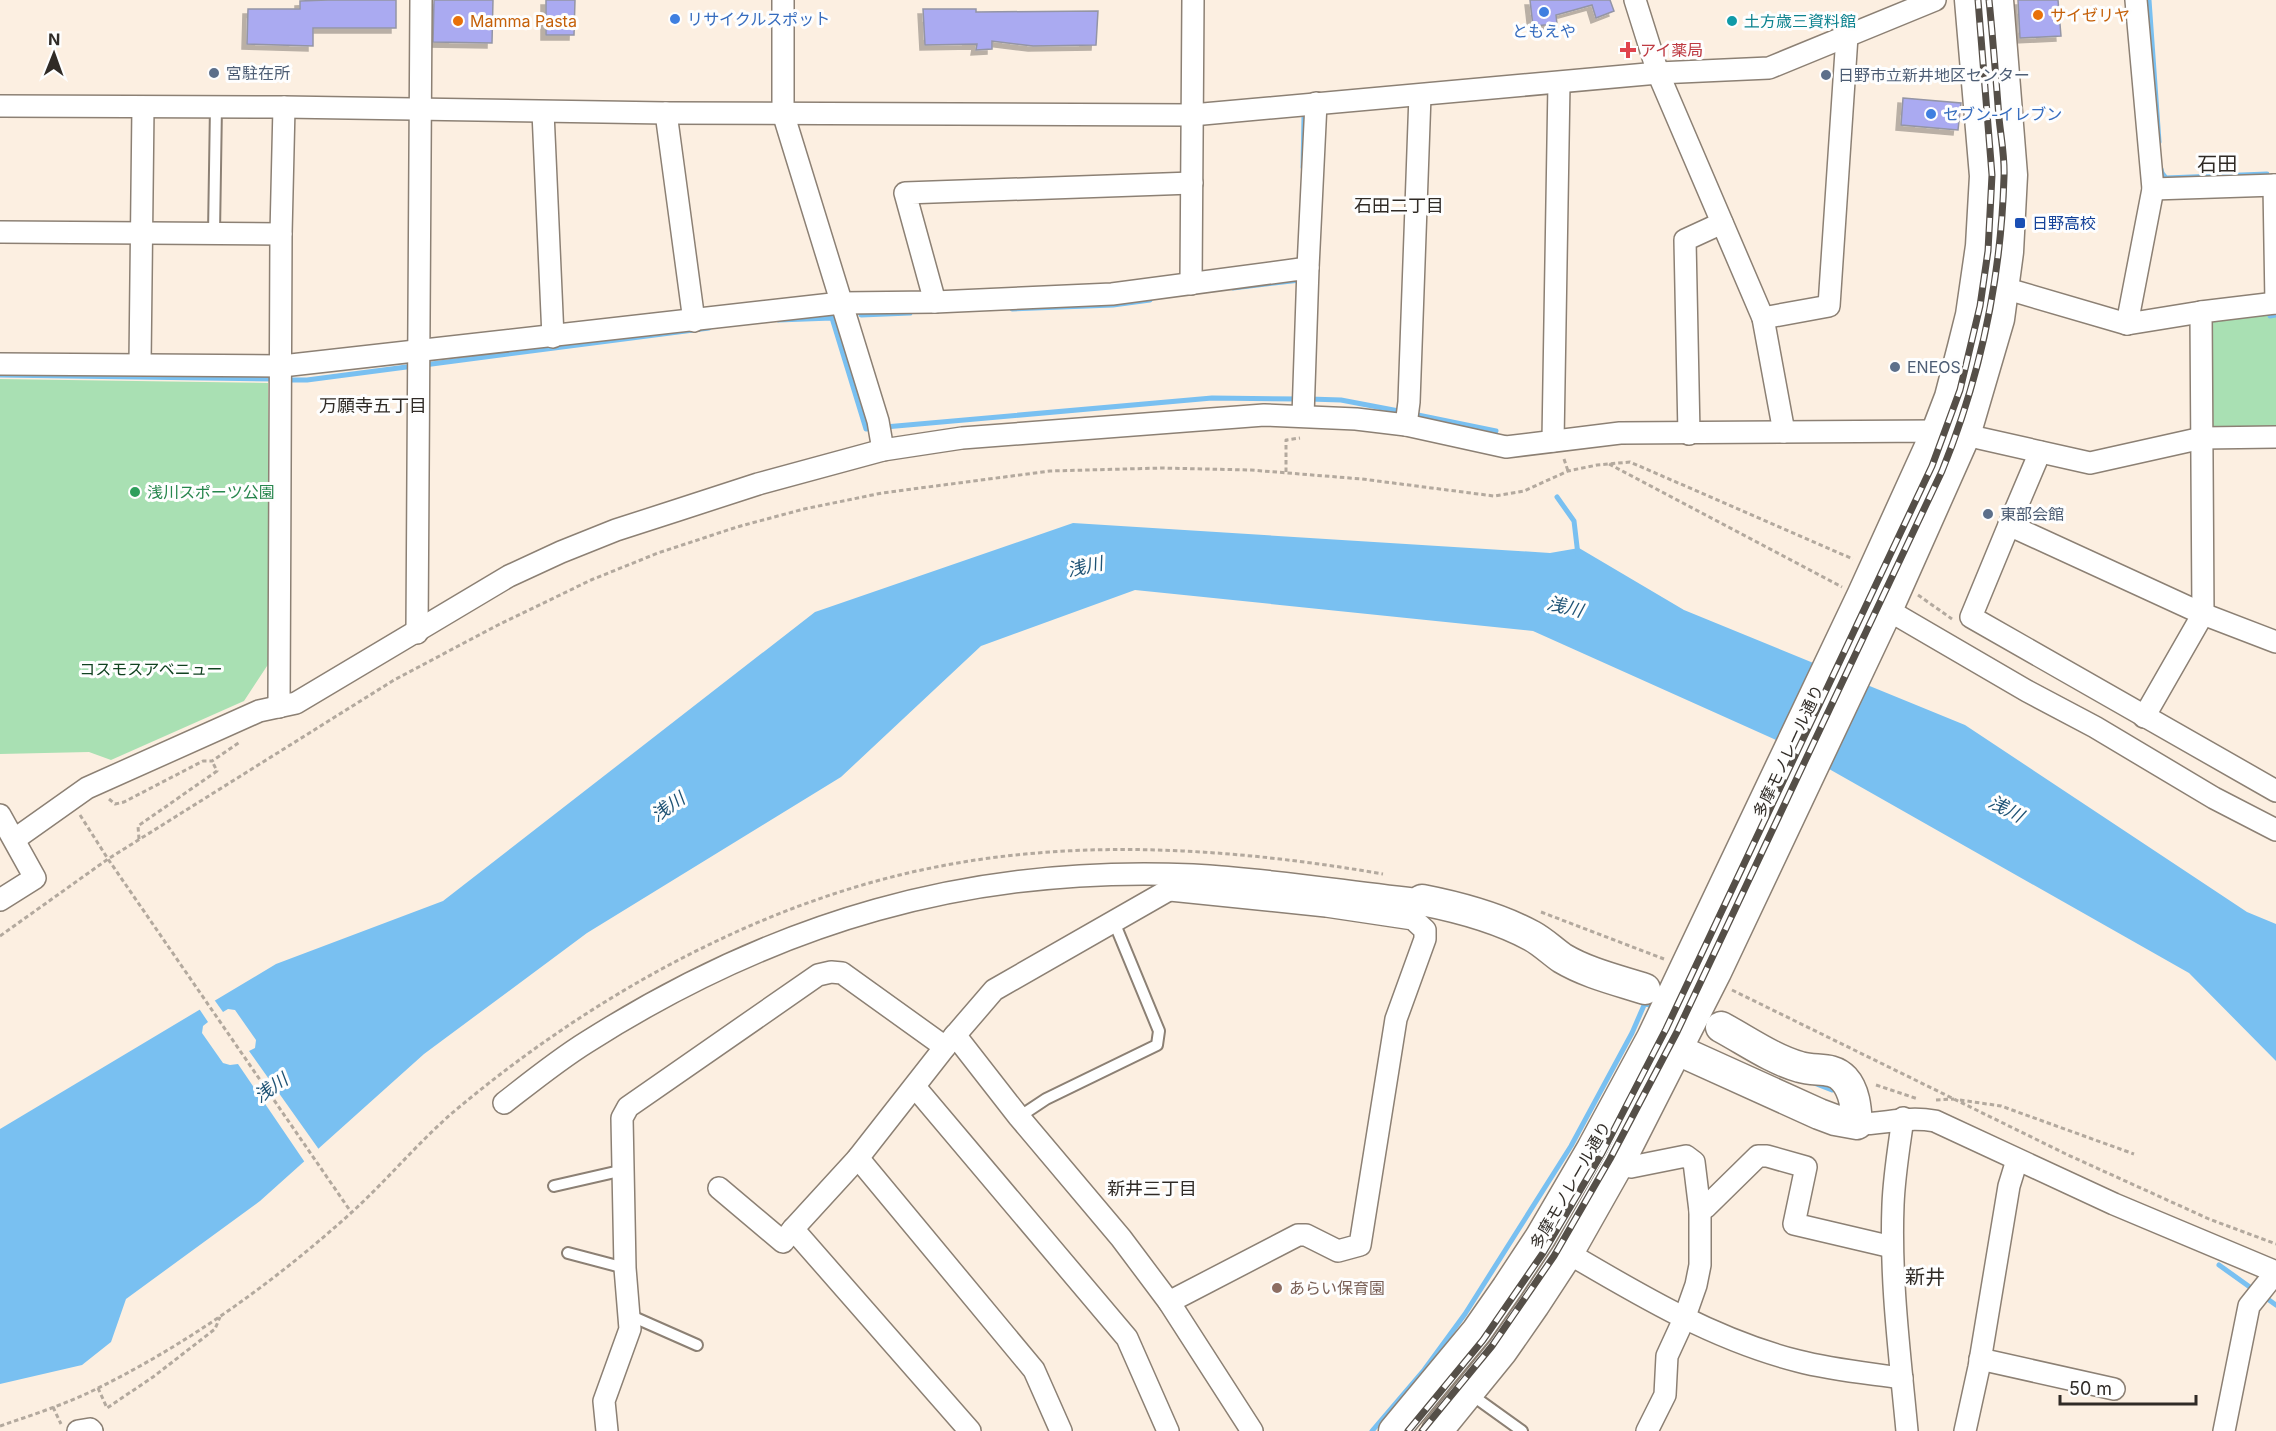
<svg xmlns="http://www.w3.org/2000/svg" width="2276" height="1431" font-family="Inter,'Noto Sans JP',sans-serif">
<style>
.green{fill:#a9e0b3}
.water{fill:#79c0f1}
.pier{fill:#fcefe1}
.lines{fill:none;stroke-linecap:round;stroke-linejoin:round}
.stream{stroke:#79c0f1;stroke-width:5}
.building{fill:#aaaaf1;stroke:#9495a5;stroke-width:1.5;filter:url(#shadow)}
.lane-casing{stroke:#8c8074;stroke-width:14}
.street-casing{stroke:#8c8074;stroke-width:24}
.secondary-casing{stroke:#8c8074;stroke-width:33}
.path{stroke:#b3a99e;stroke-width:3;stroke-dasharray:4.5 3;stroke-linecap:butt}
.lane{stroke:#fff;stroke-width:10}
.street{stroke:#fff;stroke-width:21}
.secondary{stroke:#fff;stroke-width:30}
.rail-casing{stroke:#554f48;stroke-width:7}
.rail{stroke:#fefefe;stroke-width:4.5;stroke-dasharray:14;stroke-linecap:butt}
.shop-dot{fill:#3f7fe0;stroke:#fefefe;stroke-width:2}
.food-dot{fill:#e8710a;stroke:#fefefe;stroke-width:2}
.culture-dot{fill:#0f9aa8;stroke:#fefefe;stroke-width:2}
.health-dot{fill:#e0444e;stroke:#fefefe;stroke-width:2}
.service-dot{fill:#5c6f8a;stroke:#fefefe;stroke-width:2}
.transit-dot{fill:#1a4fb4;stroke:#fefefe;stroke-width:2}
.leisure-dot{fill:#2e9e5b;stroke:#fefefe;stroke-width:2}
.education-dot{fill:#8d6e63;stroke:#fefefe;stroke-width:2}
.labels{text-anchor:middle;stroke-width:6;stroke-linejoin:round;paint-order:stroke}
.food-label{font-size:16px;fill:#c56008;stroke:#fefefe;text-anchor:start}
.shop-label{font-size:16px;fill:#366cbe;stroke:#fefefe;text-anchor:start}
.culture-label{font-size:16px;fill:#0d838f;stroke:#fefefe;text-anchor:start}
.health-label{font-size:16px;fill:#be3a42;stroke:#fefefe;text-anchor:start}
.service-label{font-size:16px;fill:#4e5e75;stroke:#fefefe;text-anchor:start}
.transit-label{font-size:16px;fill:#164399;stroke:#fefefe;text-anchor:start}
.leisure-label{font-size:16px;fill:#27864d;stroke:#fefefe;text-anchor:start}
.park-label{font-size:16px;fill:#114220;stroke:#fefefe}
.street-label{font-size:16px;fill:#302b26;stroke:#fefefe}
.education-label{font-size:16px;fill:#785e54;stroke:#fefefe;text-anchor:start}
.neighbourhood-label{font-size:18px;fill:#302b26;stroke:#fefefe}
.water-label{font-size:18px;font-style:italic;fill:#1f5375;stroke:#fefefe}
.quarter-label{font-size:20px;fill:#302b26;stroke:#fefefe}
</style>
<defs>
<filter id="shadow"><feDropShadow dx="-5" dy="5" stdDeviation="0" flood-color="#0004"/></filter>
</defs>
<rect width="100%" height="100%" fill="#fcefe1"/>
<g class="green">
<path d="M2276,313V437L2202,438L2206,317Z"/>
<path d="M0,379L268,383L269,663L244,701L111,760L89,752L0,754Z"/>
</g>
<path class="water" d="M1073,523L1550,553L1579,548L1684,610L1965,725L2247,912L2276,924V1061L2189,973L1785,744L1533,631L1135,590L981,646L841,777L587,933L424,1054L260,1201L126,1299L111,1342L82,1365L0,1384V1129L276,964L443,901L815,612Z"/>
<path class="pier" d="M213,998L223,1012L228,1009L235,1010L256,1040L255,1048L249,1051L320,1151L306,1164L238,1064L230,1065L223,1063L202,1033L203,1026L208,1022L198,1007Z"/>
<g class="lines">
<g class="stream">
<path d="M2149,0L2159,142"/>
<path d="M1303,167L1304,117"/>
<path d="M2161,169L2162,173L2166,178L2267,174"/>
<path d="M1233,288L1300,280"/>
<path d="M1012,309L1113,305L1150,300"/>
<path d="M861,315L910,313"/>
<path d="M2270,316L2276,315"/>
<path d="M778,320L832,318L866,429L875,428"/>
<path d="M424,365L709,328"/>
<path d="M0,375L274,379"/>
<path d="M284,380H307L414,366"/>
<path d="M1309,399L1341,400L1404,412"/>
<path d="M1413,414L1496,431"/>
<path d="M885,427L1212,398L1300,399"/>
<path d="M1557,497L1574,521L1578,555"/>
<path d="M1814,1083L1832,1090"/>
<path d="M2219,1265L2254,1290"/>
<path d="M2262,1295L2276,1305"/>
<path d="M1372,1431L1424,1370L1465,1314L1571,1146L1632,1033L1645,1003L1649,1005"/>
</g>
</g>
<g class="building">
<path d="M328,0H396V28H313V46L247,44L248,9H300V1Z"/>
<path d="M434,0H493L492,43L433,42Z"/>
<path d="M546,0H575L574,35H546Z"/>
<path d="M1530,0H1610L1614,11L1596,18L1592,5L1556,15L1557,24L1533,26Z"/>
<path d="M2018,0H2058L2061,36L2020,38Z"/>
<path d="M923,9H976V12L1098,11L1096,45L1033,46L992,41V49L976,50L977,44L925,45Z"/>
<path d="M1903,98L1961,103L1958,130L1901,125Z"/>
</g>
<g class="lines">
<g class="lane-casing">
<g id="lane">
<path d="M214,233L216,106"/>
<path d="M1019,1117L1046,1099L1157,1045L1159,1031L1114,922"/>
<path d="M554,1186L624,1170"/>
<path d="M568,1253L625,1268"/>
<path d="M629,1315L697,1345"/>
<path d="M1469,1393L1522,1431"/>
</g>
</g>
<g class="street-casing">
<g id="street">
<path d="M783,0V113L878,421L883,450"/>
<path d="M1635,0L1658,73L1763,318L1784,432"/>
<path d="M2136,0L2153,189L2127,324L2201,312"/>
<path d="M0,106L284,107L666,113L1192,115L1658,73L1769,68L1935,0"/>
<path d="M543,112L553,337"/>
<path d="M666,113L694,321"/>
<path d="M2274,185L2276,303"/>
<path d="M2153,189L2276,185"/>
<path d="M0,232L281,234"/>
<path d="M1308,268L1316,103"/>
<path d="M1191,284L1193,0"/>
<path d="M2004,288L2127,324"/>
<path d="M935,302L905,193L1192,183"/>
<path d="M1763,318L1829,306L1847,36"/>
<path d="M0,364L282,366L841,303L935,302L1112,294L1308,268L1303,416"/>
<path d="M140,364L143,107"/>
<path d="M1406,425L1409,402L1420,95"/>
<path d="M1689,434L1685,240L1722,223"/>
<path d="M1553,441L1559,83"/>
<path d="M2009,525L2040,452"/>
<path d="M1876,603L2027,691L2095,727L2214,798L2276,830"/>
<path d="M417,633L421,0"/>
<path d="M2276,642L2203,614L2009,525L1971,617L2276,791"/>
<path d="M279,707L281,234L284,107"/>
<path d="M2144,717L2203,614L2201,312L2276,303"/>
<path d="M0,815L35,878L0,900"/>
<path d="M15,839L87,788L259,711L296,703L509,576L561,552L616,530L678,510L758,484L883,450L962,438L1264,415L1356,419L1406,425L1506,447L1620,433L1937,431L1979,438L2090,463L2202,438L2276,437"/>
<path d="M955,1035L1019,1117L1121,1238L1169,1302L1252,1431"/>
<path d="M915,1087L1127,1338L1168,1431"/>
<path d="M504,1103C531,1082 558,1060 587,1042C776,922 969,865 1193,875C1270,879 1346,892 1422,900"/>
<path d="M1903,1118C1899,1147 1894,1176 1893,1205C1890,1280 1900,1356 1907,1431"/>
<path d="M1857,1124C1886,1124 1905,1116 1935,1121L2114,1204L2276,1272"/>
<path d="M858,1158L1034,1370L1061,1431"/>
<path d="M1620,1161L1631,1167L1686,1156L1694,1162L1700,1211V1265L1696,1285L1684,1319L1667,1356L1665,1395L1647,1431"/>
<path d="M719,1188L783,1242L793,1229L970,1431"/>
<path d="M1700,1211L1706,1207L1758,1156H1767L1806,1167L1794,1224L1892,1247"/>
<path d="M793,1229L858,1158L945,1047L994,990L1181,883"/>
<path d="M1568,1253C1641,1296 1715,1340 1798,1361C1832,1370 1868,1373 1902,1378"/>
<path d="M1169,1302L1298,1235H1306L1338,1251L1360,1245L1396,1019L1425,939V930L1413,919L1326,906L1170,890"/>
<path d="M1980,1359L2114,1389"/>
<path d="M78,1431L90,1429L92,1431"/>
<path d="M607,1431L604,1401L630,1329L625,1268L622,1118L628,1107L818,975L831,972L842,973L945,1047"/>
<path d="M1965,1431L1979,1367L2009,1186L2017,1160"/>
<path d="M2224,1431L2249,1306L2276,1272"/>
</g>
</g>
<g class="secondary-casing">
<g id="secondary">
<path d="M1422,900C1458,907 1499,918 1532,936C1543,942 1552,951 1562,958C1587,973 1617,980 1645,989"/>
<path d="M1660,1042L1819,1114L1835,1120L1857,1124C1856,1109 1855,1091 1844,1079C1832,1066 1816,1072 1800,1067C1772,1059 1747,1041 1721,1027"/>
<path d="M1394,1431L1477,1331L1507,1288L1540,1238L1592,1149L1652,1038L1862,596L1937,431L1950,397L1963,347L1971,315L1981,246L1985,176L1970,0"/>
<path d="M1437,1431L1502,1351L1534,1305L1568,1253L1620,1161L1716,972L1888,608L1965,435L1999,319L2008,252L2012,175L1998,0"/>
</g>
</g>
<g class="path">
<path d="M1564,459L1568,471"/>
<path d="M1609,464L1842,587"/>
<path d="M1286,472V440L1300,438"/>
<path d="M1918,595L1952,619"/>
<path d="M109,799L115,804L124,802L203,761H212L240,742"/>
<path d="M80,815L108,859L351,1212"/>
<path d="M139,839L138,826L217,771L212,761"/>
<path d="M1541,912L1664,959"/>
<path d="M0,936L108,859L394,680L498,625L591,580L658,553L737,527L804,509L882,493L1050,471L1162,468L1251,470L1362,479L1494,496L1524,491L1568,471L1597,465L1630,462L1853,559"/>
<path d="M1732,990L2068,1155L2209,1219L2276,1244"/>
<path d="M1876,1085L1918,1099"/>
<path d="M1936,1100L1954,1099"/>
<path d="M1960,1100L2001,1106L2134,1154"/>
<path d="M98,1388L107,1408L153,1377L215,1329L220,1317"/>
<path d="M53,1407L61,1424"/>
<path d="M0,1426C29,1416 60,1406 88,1393C184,1347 272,1284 351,1213C386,1181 416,1145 451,1114C589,997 762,900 941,866C1086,838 1238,849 1383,874"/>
</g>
<use href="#lane" class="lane"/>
<use href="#street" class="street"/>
<use href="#secondary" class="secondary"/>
<g class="rail-casing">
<g id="rail">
<path d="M1408,1431L1483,1340L1543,1253L1602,1153L1666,1029L1932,466L1960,390L1980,306L1988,251L1992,175L1978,0"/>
<path d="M1422,1431L1492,1346L1554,1256L1610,1159L1677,1032L1942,471C1980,378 2001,278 2004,177C2005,158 2001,138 1999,118C1996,79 1993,39 1989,0"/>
</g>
</g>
<use href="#rail" class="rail"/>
</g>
<g class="shop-dot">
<circle cx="1544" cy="12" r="6"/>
<circle cx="675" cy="19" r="6"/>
<circle cx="1931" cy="114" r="6"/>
</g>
<g class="food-dot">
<circle cx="2038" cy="15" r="6"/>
<circle cx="458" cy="21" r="6"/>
</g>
<circle class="culture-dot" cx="1732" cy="21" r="6"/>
<path class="health-dot" d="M1625 41h6v6h6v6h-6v6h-6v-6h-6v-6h6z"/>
<g class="service-dot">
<circle cx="214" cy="73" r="6"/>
<circle cx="1826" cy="75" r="6"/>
<circle cx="1895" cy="367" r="6"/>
<circle cx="1988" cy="514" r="6"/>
</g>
<rect class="transit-dot" x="2014" y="217" width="12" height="12" rx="3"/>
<circle class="leisure-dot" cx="135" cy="492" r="6"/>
<circle class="education-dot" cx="1277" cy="1288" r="6"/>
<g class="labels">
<g class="food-label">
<text x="2050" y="21">サイゼリヤ</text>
<text x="470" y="27">Mamma Pasta</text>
</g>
<g class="shop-label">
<text x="687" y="25">リサイクルスポット</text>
<text x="1544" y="37" text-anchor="middle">ともえや</text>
<text x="1943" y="120">セブン-イレブン</text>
</g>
<g class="culture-label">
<text x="1744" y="27">土方歳三資料館</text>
</g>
<g class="health-label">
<text x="1640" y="56">アイ薬局</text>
</g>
<g class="service-label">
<text x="226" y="79">宮駐在所</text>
<text x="1838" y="81">日野市立新井地区センター</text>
<text x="1907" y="373">ENEOS</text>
<text x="2000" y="520">東部会館</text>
</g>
<g class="transit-label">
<text x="2032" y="229">日野高校</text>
</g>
<g class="leisure-label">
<text x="147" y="498">浅川スポーツ公園</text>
</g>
<g class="park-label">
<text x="151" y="675">コスモスアベニュー</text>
</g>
<g class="street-label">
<text transform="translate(1788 751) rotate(-65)" y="6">多摩モノレール通り</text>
<text transform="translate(1570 1185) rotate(-60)" y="6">多摩モノレール通り</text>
</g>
<g class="education-label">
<text x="1289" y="1294">あらい保育園</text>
</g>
<g class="neighbourhood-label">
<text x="1399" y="212">石田二丁目</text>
<text x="373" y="412">万願寺五丁目</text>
<text x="1152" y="1195">新井三丁目</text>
</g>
<g class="water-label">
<text transform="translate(1085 567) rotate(-12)" y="6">浅川</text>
<text transform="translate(1565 607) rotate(14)" y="6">浅川</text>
<text transform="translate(668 807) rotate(-35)" y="6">浅川</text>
<text transform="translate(2006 809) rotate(28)" y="6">浅川</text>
<text transform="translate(271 1088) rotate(-35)" y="6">浅川</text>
</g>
<g class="quarter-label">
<text x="2217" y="171">石田</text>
<text x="1925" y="1284">新井</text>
</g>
</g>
<g transform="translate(54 54) rotate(1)" stroke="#fefefe" stroke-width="4.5" paint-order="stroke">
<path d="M0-4.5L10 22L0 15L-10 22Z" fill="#302b26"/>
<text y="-9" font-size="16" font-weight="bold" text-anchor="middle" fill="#302b26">N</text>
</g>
<path d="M2060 1395v9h136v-9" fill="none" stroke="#302b26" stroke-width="3"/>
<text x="2069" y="1395" font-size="18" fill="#302b26" stroke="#fefefe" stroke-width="4.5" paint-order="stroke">50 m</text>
</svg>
